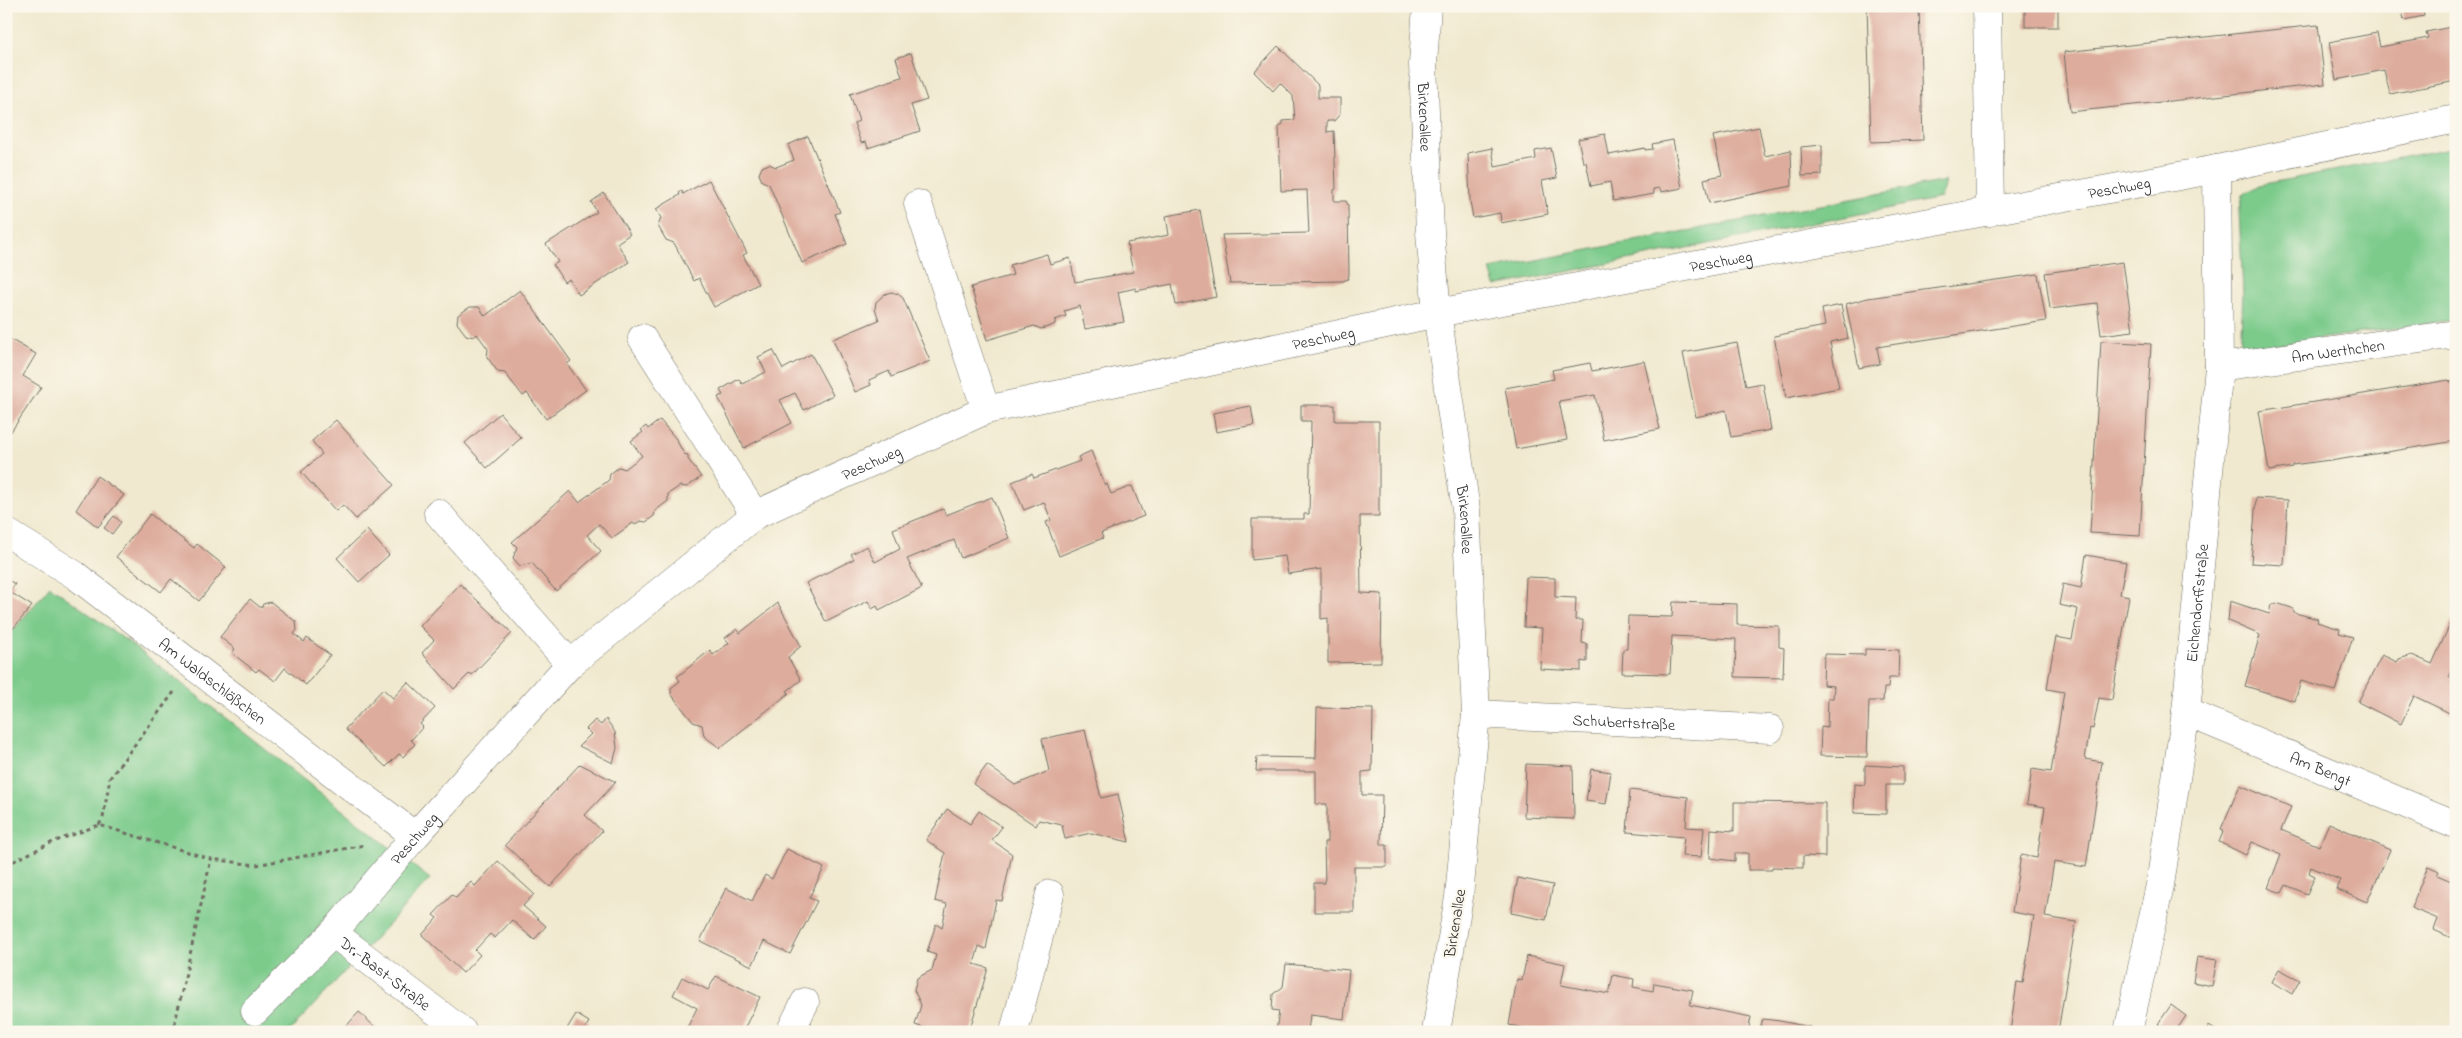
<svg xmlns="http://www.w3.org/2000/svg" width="2462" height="1038" font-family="'Indie Flower',sans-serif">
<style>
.green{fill:#7ccb8b;stroke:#547b5b}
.building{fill:#ddac9c}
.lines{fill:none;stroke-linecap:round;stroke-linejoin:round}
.minor-casing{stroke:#706e64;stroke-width:29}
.path{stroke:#706e64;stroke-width:3;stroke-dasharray:4 4;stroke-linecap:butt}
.minor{stroke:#fff;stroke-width:28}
.labels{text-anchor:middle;stroke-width:4.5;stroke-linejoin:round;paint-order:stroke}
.street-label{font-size:16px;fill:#2b2b2b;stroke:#fbf7ec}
</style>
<rect width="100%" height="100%" fill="#fbf7ec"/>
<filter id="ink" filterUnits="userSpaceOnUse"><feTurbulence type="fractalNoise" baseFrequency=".02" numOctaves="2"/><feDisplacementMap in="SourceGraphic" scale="10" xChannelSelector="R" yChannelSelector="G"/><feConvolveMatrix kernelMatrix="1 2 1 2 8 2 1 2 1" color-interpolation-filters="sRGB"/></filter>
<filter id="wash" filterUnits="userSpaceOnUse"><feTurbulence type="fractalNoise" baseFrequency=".0096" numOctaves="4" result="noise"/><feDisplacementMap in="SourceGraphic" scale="20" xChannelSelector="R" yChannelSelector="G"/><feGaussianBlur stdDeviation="1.12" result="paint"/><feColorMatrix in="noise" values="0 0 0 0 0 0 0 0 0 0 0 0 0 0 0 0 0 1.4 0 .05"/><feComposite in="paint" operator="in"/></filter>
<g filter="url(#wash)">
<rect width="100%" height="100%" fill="#f0e9cf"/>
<g class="green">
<path d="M2456,147V302L2453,320L2240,350L2243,294L2239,211L2243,195L2259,185Z"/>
<path d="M1945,181L1941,198L1495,286L1490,269Z"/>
<path d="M50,586L134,646L430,879L289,1032H6V639Z"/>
</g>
<g id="blocks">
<g class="building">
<path d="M1867,6H1919L1923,140L1871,142Z"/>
<rect x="2025" y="6" width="33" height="21"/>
<path d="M2401,6H2422L2424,16L2404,20Z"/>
<path d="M2318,25L2325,84L2070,112L2064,52Z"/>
<path d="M2456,26V81L2390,94L2384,70L2336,80L2329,42L2377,33L2380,47L2428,38L2426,32Z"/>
<path d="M1278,46L1318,85V98H1340V114L1334,121H1327V132L1334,131L1336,189L1334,190V201H1346L1348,205L1349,274L1348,279L1343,281L1230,283L1222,235L1309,233L1307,190L1281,191L1279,127L1283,124V121L1295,120L1293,96L1280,83L1273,91L1254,72Z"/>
<path d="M911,53L927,100L911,105L920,131L868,148L866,142L861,143L854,123L859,121L850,94L902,77L896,58Z"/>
<path d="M1759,127L1765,156L1791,150L1792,186L1709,203L1704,179L1722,175L1713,136Z"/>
<path d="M1605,134L1609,155L1645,148V150L1653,149L1652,144L1673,140L1682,188L1661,192L1660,188L1653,189L1654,194L1613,201L1610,182L1591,186L1586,162H1583L1578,139Z"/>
<path d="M808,136L840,212L835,214L847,244L802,263L769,184L762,181L759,174L762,167L769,164L776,167L794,160L788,145Z"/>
<path d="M1822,145V175L1802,176L1801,147Z"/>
<path d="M1492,148L1495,167L1536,159L1535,151L1551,148L1557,178L1542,181L1548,214L1501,223L1500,213L1473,218L1470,201L1468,153Z"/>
<path d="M709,180L747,253L743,255L758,284L714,307L699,278L694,281L674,243L666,240L658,226L661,218L656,209L680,195L679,193L682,191L683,194Z"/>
<path d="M604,193L630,234L617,243L629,262L579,295L569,279L564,282L553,265L558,262L546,244L597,212L591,202Z"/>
<path d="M1200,210L1216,297L1176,305L1172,284L1136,291V288L1118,292L1124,322L1085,329L1080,306L1064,311L1066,316L1055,320V324L1051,326L1041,329L1034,326L987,340L971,287L1013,275L1010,265L1047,254L1050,264L1070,258L1075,282L1133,272L1127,243L1169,235L1166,216Z"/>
<path d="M2123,262L2133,331L2101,335L2097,303L2050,309L2045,273Z"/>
<path d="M2038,274L2046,321L1877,347L1880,364L1859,368L1846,304L1868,298Z"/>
<path d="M520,290L571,361L567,364L586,390L546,419L527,393L523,396L505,373L498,372L487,357L488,349L477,334L474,337L466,335L457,323L458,315L470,307H479L485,316Z"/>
<path d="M891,292L898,294L903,298L930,361L891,377L889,371L869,380L871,385L855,392L833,339L879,320L875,309L876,302L885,294Z"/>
<path d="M1841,305L1848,338L1830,342L1839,388L1786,398L1774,336L1825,326L1822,309Z"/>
<path d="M8,338L36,354L23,376L41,387L6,439Z"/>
<path d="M2101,341L2151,344L2140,536L2090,533Z"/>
<path d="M1737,343L1746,386L1763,383L1771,430L1731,437L1726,410L1696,417L1683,353Z"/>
<path d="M773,350L783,369L811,354L833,395L804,410L795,393L780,400L792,423L744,448L718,397L723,395L720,390L739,379L742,384L766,372L758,357Z"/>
<path d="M1644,361L1660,429L1604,440L1595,395L1559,401L1567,440L1516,449L1505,388L1554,379L1552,370L1590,363L1592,371Z"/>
<path d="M2449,380L2450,382L2456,381V441L2330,461V460L2292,465V467L2269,471L2259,411Z"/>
<path d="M1301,405H1335V421H1379V516H1360L1361,593L1382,594L1381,662L1328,663V618L1321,619V569L1288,574L1285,556L1252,560V519H1304V514H1309L1311,421H1301Z"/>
<path d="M1251,406L1254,425L1216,432L1213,413Z"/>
<path d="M500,413L521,438L487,468L465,443Z"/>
<path d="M336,420L394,485L356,519L343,505L336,511L301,472L322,454L312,441Z"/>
<path d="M660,420L676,439L684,454L688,455V459L701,477L687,487L680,486L668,494V501L655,511L654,516L646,522L640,521L635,525L633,523L612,538L599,524L587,535L601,551L556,591L532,563L520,566L513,558L517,547L512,542L570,491L579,502L609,480L610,474L619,467L625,469L642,456L631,441L643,432L641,430L646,426L648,429Z"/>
<path d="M1091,451L1105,485L1107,484L1111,494L1132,486L1144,516L1101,533L1103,538L1059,556L1046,522L1051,520L1044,502L1024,510L1012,482L1032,474L1034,478L1080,461L1078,457Z"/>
<path d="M97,476L124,495L98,527L76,510Z"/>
<path d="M992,497L1009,538L961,558L954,540L907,559L922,588L879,610L877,606L872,609L868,601L826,622L806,583L854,559L851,554L867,546L875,562L900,549L893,529L943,509L946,515Z"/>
<path d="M2256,498L2288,500L2284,565L2251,563Z"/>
<path d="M150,514L194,548L197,544L226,567L199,601L171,579L161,592L116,557Z"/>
<path d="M114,516L121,522L112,534L104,528Z"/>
<path d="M367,530L389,555L359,582L337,558Z"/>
<path d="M2086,555L2126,562L2120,594L2129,596L2112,700L2099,698L2093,729L2090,728L2085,759L2102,762L2094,814L2086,867L2054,862L2045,917L2076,922L2058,1032L2031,1029L2030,1032H2010L2017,982L2023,983L2034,916L2012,912L2021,855L2037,858L2045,807L2027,804L2032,769L2051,772L2064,692L2047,689L2051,663L2056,637L2072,640L2078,609L2059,605L2063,584L2081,588Z"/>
<path d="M1526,577L1555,578V597L1576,598L1575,620H1583L1582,643L1587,644V662L1581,661V671L1540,669L1542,628L1524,627Z"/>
<path d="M6,579L15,584L10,592L32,606L6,637Z"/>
<path d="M460,584L512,633L472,675L470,673L454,689L422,653L434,640L420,626Z"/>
<path d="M250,599L261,608L263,604L271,602L296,622L297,630L294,634L304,642L307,638L330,655L306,685L285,668L275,681L259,669L256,672L232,653L235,649L220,637Z"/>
<path d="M2230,601L2269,614L2271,605L2276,603L2292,608L2295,613L2318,619L2317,622L2340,629L2339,633L2353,637L2335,691L2301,681L2295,701L2245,686L2260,635L2228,621Z"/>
<path d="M1673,602L1737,604V625L1779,626V647L1784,648L1783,678L1735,677L1736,639L1672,636L1670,674L1622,673L1623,649H1627L1628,616L1672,617Z"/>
<path d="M778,603L801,646L788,657L801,680L787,691L789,693L720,748L704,736L702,725L693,722L671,694V688L680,681L677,677L710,650L713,655L729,643L725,638L737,629L740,633Z"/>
<path d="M2452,620L2456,622V663L2449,677L2456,680V716L2414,696L2401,724L2358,702L2382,655L2397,662L2399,659L2412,655L2432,664Z"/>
<path d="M1865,649L1899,650L1898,678H1889L1888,688H1884L1883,701H1869L1867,757L1820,756L1821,727L1827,728L1828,698H1833L1834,686L1823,685L1824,654L1865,655Z"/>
<path d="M408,682L435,708L420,724L423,727L411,740L415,744L403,757L399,754L386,767L345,729L383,689L393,698Z"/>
<path d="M1317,708L1373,709L1372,771L1362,772V795H1382L1381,845H1387V867H1354V912H1314V883H1325L1324,842H1327V804H1316V771H1256L1257,757L1316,758Z"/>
<path d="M606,719L615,732L617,748L613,763L579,746L591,734L586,729L595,720L601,725Z"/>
<path d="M1085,730L1101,798L1118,794L1129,842L1091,833L1065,839L1062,825L1039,820L1036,826L973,784L987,765L1015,785L1049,771L1042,739Z"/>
<path d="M580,764L616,782L585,815L602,831L550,887L505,845Z"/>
<path d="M1526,764L1573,766L1574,819L1524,817Z"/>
<path d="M1865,765L1903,767V785H1886V814L1854,813L1855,784L1865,785Z"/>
<path d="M1591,769L1611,772L1606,804L1586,801Z"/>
<path d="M2240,785L2291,807L2281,830L2305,840L2319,846L2329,823L2390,850L2367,902L2336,889L2340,880L2311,867L2309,873L2315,876L2307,894L2286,885L2282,893L2268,888L2281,854L2252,842L2246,855L2219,842L2224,830L2221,829Z"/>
<path d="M1630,790L1688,797L1686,827L1704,828L1701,857L1682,856L1684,837L1627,832Z"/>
<path d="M1734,802L1825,803V857L1803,856V868L1772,867V870H1748V853H1735V861L1710,858L1711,829L1734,831Z"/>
<path d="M947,809L970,824L979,811L1002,827L992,840L1012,854L1002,901L996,900L986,949L979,946L974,964L988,968L969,1032H937L915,1025L921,1005L914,990L917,978L932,970L936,955L927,952L936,924L942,928L947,904L935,901L945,853L926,840Z"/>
<path d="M787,849L824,868L809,898L817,901L790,954L764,941L752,966L700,941L726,888L752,901L765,875L772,879Z"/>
<path d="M498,861L534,894L523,906L546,926L534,940L512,920L495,938L490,934L475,950L480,955L463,973L422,935L437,918L433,915L452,895L456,898L471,882L475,886Z"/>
<path d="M2428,866L2439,871L2437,875L2456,883V940L2434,930L2438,919L2411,908Z"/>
<path d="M1518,878L1553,885L1546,920L1511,913Z"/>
<path d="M1527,956L1565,964L1561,985L1609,994L1613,975L1634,979L1633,987L1653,991L1654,983L1693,990L1690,1005L1751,1017L1748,1032H1544L1509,1025L1517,979L1522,980Z"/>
<path d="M2197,957L2217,960L2212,986L2193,982Z"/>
<path d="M1286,964L1349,970L1344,1019L1310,1015L1308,1032H1276L1279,1011L1272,1010L1273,994L1283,987Z"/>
<path d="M2279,969L2300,980L2292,994L2272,982Z"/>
<path d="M716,976L760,997L744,1029L749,1032H685L697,1008L673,995L682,977L708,990Z"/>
<path d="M2171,1005L2186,1016L2175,1032H2170L2158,1024Z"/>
<path d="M359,1012L380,1032H341Z"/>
<path d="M576,1014L589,1022L583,1032H565Z"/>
<path d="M1763,1019L1780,1021L1810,1027L1809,1032H1759Z"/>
<path d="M2209,1026L2218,1032H2206Z"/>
</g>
</g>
</g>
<g filter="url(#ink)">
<use href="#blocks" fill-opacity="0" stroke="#706e64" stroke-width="1"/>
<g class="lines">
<g class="minor-casing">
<g id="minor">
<path id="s1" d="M1427,6L1423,64L1430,232L1437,313L1466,510L1476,714L1459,897L1436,1032"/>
<path d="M1987,6L1990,212"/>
<path d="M918,204L986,410"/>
<path d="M642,338L755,515"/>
<path id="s2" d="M2219,367L2456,334"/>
<path d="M438,513L570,664"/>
<path id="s3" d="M6,532L75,575L415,836"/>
<path id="s4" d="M2186,712L2456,825"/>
<path id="s5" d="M1476,714L1770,729"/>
<path id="s6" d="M333,933L463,1032"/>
<path id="s7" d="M255,1011L333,933L415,836L570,664L755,515L986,410L1437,313L2217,169L2456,119"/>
<path d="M790,1032L805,1002"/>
<path d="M1014,1032L1050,894"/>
<path id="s8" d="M2128,1032L2160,885L2186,712L2219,367L2217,169"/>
</g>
</g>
<g class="path">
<path d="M99,825L103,818L110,778L174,692"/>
<path d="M6,865L53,842L99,825L211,859L256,865L365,845"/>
<path d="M173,1032L211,859"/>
</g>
<use href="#minor" class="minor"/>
</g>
</g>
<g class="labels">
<g class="street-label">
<text dy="6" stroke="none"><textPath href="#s1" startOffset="111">Birkenallee</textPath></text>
<text dy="6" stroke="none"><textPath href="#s7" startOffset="2115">Peschweg</textPath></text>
<text dy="6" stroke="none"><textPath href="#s7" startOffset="1710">Peschweg</textPath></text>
<text dy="6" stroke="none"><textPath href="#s7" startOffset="1305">Peschweg</textPath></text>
<text dy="6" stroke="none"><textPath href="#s2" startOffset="120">Am Werthchen</textPath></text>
<text dy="6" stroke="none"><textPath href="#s7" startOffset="834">Peschweg</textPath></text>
<text dy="6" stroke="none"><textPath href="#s1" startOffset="516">Birkenallee</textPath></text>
<text dy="6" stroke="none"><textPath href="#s8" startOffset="435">Eichendorffstraße</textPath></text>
<text dy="6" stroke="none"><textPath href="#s3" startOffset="255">Am Waldschlößchen</textPath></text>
<text dy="6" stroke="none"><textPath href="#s5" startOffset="148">Schubertstraße</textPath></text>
<text dy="6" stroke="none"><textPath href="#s4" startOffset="146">Am Bengt</textPath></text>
<text dy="6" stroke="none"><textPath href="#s7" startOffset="235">Peschweg</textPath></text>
<text transform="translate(1454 923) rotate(-81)" y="6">Birkenallee</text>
<text dy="6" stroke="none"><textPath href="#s6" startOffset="66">Dr.-Bast-Straße</textPath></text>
</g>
</g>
<rect width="2462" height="1038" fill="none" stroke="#fbf7ec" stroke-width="25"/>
</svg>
